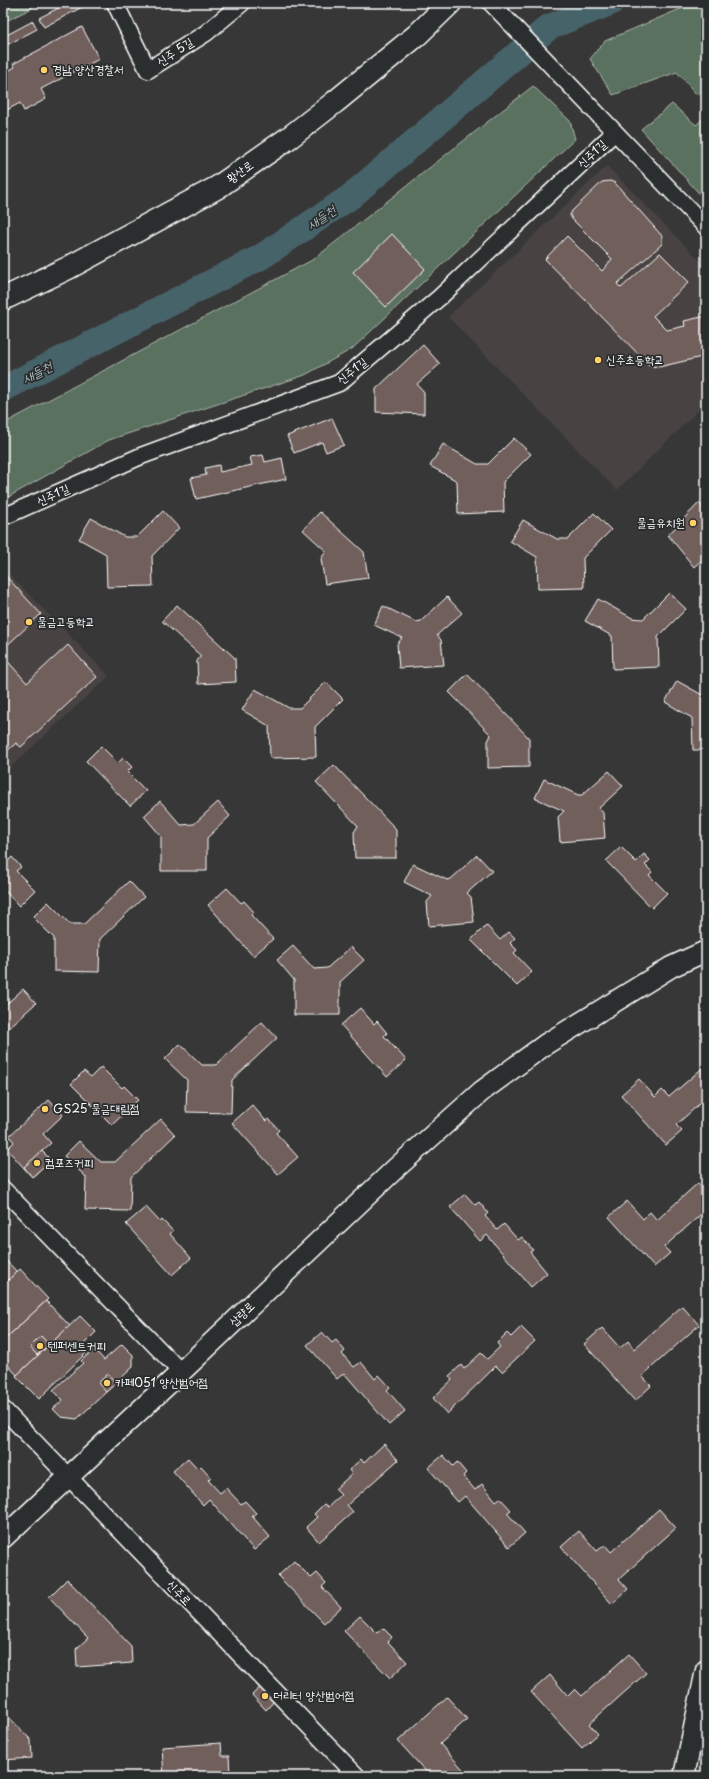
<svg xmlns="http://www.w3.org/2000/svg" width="709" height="1779" font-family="'Playpen Sans','Poor Story',sans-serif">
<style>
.built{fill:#494342}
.green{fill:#5a715e;stroke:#acb8ae}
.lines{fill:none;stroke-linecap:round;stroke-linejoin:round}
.river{stroke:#47646b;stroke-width:26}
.building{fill:#715f5b;stroke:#fff}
.minor-casing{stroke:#fff;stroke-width:19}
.tertiary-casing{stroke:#fff;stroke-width:23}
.secondary-casing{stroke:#fff;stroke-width:25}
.minor{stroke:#2a2d2e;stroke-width:16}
.tertiary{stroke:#2a2d2e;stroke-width:20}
.secondary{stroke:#2a2d2e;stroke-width:22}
.poi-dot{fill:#ffd166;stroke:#2a2d2e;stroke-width:1.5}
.labels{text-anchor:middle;stroke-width:3.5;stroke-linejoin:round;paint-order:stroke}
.street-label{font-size:12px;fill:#fff;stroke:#2a2d2e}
.poi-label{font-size:12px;fill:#fff;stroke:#2a2d2e;text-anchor:start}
.water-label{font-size:13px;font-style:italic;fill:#acb9bc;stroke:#2a2d2e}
</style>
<rect width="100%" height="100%" fill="#383737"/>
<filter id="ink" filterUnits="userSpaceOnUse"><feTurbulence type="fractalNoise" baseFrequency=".025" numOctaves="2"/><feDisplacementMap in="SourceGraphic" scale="8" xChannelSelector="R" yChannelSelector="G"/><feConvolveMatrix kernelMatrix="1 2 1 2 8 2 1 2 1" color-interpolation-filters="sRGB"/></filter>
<g filter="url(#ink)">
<g class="built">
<path d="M607,166L706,267V403L617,490L448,317Z"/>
<path d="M3,568L109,676L3,774Z"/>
</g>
<g class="green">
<path d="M3,3H29L32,8L6,21L3,15Z"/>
<path d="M694,3H706V88L697,95L677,72L613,95L590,59L605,41Z"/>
<path d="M533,86L570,121L575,139L352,349L305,375L109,440L3,500V424L314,259Z"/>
<path d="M672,104L696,125L706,116V201L641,129Z"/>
</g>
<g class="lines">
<path class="river" d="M3,389L261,257L350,197L549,27L610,3"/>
</g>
<g class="building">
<path d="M68,3L88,4L44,27L39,18Z"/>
<path d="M33,21L37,29L3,47V37Z"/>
<path d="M82,27L99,59L41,89L46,99L24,111L20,103L3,112V68L6,67L8,71L15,67L13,64Z"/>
<path d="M610,181L615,183L662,236V244L617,284L621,288L660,253L689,282L653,316L667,330L685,326L684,321L706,316V356L659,367L650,366L545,259L567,236L602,271L612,259L572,219L570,215L572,211L602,182Z"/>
<path d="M392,234L425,269L386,307L353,272Z"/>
<path d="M423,345L440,364L417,384L424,392V414L376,412V389Z"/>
<path d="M332,418L344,445L326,452L322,442L294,453L287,436Z"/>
<path d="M514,438L531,454L503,482L504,512L458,514L457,481L430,466L443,444L477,464H488Z"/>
<path d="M263,455L265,462L282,458L286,479L196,499L191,478L206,475L205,468L219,465L220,472L252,465L250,457Z"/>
<path d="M699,503L706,511V556L694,567L668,535Z"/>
<path d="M163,511L179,528L152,556L153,586L107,587L106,554L79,539L91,518L125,537H137Z"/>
<path d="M320,512L364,552L368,578L325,584L321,559L326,551L303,530Z"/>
<path d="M594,513L611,530L583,558L584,588L538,589L537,557L510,541L523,520L557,539H568Z"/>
<path d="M3,573L41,614L3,649Z"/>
<path d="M669,593L686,609L658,637L659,667L613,669L612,636L585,621L598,599L632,618L643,619Z"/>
<path d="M447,597L462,613L437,635L441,640L444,665L399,668L397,644L402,638L374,625L383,606L416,622L421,621Z"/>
<path d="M177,605L235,658L236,682L198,684L197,661L201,656L162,621Z"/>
<path d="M68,645L97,677L21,747L16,743L5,753L3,751V656L27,683Z"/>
<path d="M467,674L529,738V767L488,768V741L491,735L449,692Z"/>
<path d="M677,681L706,697V750H693L692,718L665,702Z"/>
<path d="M326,682L343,699L315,727L316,757L270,758L269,726L242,710L255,689L289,708H300Z"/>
<path d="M101,746L118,763L123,758L132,767L127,772L146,791L130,806L86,761Z"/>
<path d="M334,765L396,829V858H355L354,832L358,826L316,782Z"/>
<path d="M609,771L623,786L599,808L603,813L605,838L560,842L558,817L564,811L535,798L544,779L578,795H582Z"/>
<path d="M160,801L181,825L194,824L218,802L230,816L207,838V871H161V836L144,816Z"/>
<path d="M621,847L636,862L644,854L650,860L645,865L652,872L649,875L667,893L652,908L606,861Z"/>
<path d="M477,855L492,871L467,893L471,897L474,922L429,926L427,902L432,896L404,882L413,864L447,880L451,879Z"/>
<path d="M12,857L21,867L16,871L35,890L19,906L3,889V858L7,862Z"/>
<path d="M129,881L144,897L100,939L99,972L54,971V938L33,917L48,902L70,924H84Z"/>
<path d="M227,888L241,903L244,901L254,912L251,915L273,939L253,956L208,905Z"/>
<path d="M486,925L500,940L509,932L515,938L510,943L517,950L514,953L532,972L517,986L471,940Z"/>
<path d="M293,946L314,969L327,968L351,947L364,960L340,982V1015H294V980L277,960Z"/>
<path d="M23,989L36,1003L3,1033V1007Z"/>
<path d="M360,1008L374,1024L377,1021L387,1033L384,1036L406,1060L387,1077L341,1025Z"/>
<path d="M262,1022L277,1038L232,1080L231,1113L186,1112L187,1080L165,1059L180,1044L202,1065H216Z"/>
<path d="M706,1065V1098L676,1125L682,1131L666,1145L621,1095L639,1079L655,1097L662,1090L669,1097Z"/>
<path d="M101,1067L122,1088L124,1086L138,1100L112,1125L71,1084L84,1071L91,1077Z"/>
<path d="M49,1100L63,1115L43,1134L51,1143L42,1151L51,1160L32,1177L7,1149L14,1142L9,1136Z"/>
<path d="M252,1105L266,1121L269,1119L279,1130L276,1133L298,1157L278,1174L232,1123Z"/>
<path d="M161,1119L175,1135L131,1177L130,1211L85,1210L86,1177L64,1156L79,1141L101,1162H115Z"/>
<path d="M42,1151L51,1160L32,1177L24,1167Z"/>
<path d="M698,1183L706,1193V1210L664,1247L670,1253L654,1267L609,1217L627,1201L643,1219L650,1212L657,1220Z"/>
<path d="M465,1194L475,1205L479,1202L488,1213L485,1216L497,1230L504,1224L518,1240L522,1237L533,1250L530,1252L547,1273L531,1287L487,1235L480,1241L450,1207Z"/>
<path d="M146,1207L160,1222L162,1220L173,1231L170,1234L191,1258L172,1275L126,1224Z"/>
<path d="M3,1257L17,1272L3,1285Z"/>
<path d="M20,1269L48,1299L3,1341V1285Z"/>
<path d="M46,1301L70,1326L17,1375L3,1360V1341Z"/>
<path d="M682,1306L699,1325L642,1376L651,1386L635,1401L584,1344L602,1328L620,1348L628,1341L634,1349Z"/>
<path d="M80,1316L96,1332L81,1347L86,1353L39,1399L16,1376Z"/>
<path d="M521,1327L535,1341L502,1372L496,1366L447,1414L433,1398L452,1380L449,1376L461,1365L464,1369L481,1353L487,1359L500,1347L497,1343L507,1333L511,1337Z"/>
<path d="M322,1332L332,1343L336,1340L345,1351L342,1354L354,1367L361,1362L375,1379L379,1375L390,1387L387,1390L405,1411L389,1425L344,1373L337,1379L307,1345Z"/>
<path d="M41,1336L49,1345L37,1355L30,1347Z"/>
<path d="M122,1344L133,1355V1367L77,1419L61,1417L53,1409L63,1400L53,1390L83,1363L81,1361L94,1349L104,1360Z"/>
<path d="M108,1374L116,1383L106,1392L98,1383Z"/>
<path d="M384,1444L398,1460L347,1505L353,1512L319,1542L306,1527L317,1517L314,1514L324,1504L328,1507L341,1495L335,1489L352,1474L349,1470L361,1459L364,1463Z"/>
<path d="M443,1455L453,1466L457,1462L466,1473L463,1476L475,1490L482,1484L496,1501L500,1498L511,1510L507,1513L525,1533L509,1547L465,1496L458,1502L428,1468Z"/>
<path d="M188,1458L198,1469L201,1466L211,1477L208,1480L220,1493L226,1488L241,1504L245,1501L256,1513L252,1516L270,1537L254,1550L209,1499L203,1505L173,1471Z"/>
<path d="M659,1509L676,1528L619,1579L628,1589L612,1604L561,1547L579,1531L597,1551L605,1545L611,1552Z"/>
<path d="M294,1561L311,1578L317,1573L326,1583L322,1587L341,1607L324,1623L278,1576Z"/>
<path d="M67,1579L131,1646L132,1663L77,1667L76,1649L88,1638L49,1597Z"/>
<path d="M360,1616L377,1633L383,1628L392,1637L388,1642L407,1662L390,1678L344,1631Z"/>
<path d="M629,1654L646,1673L589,1724L598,1734L582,1748L531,1692L550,1675L568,1696L575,1689L582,1696Z"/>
<path d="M266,1682L278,1697L266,1710L252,1695Z"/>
<path d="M447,1697L467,1719L440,1744L469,1776H430L398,1741Z"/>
<path d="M3,1711L31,1740L32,1758L3,1760Z"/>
<path d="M221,1743L222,1756H229L230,1776H164L162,1747Z"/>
</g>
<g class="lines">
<g class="minor-casing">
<g id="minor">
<path d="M115,3L148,70L206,33L242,3"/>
<path d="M491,3L706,227"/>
<path d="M3,517L141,456L339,383L440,297L614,133"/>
<path d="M3,1189L181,1372"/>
<path d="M3,1409L357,1776"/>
</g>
</g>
<g class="tertiary-casing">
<g id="tertiary">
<path d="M3,1538L181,1372L395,1169L482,1091L546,1044L671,967L706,951"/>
<path d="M684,1776L706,1670"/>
</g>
</g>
<g class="secondary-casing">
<path id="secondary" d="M3,299L68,268L218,187L290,137L335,102L417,35L450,3"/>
</g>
<use href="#minor" class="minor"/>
<use href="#tertiary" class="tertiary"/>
<use href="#secondary" class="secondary"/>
</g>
</g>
<g class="poi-dot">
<circle cx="44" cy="70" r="4"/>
<circle cx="598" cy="360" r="4"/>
<circle cx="693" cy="523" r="4"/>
<circle cx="29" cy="622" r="4"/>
<circle cx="45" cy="1109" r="4"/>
<circle cx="37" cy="1163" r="4"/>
<circle cx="40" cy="1346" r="4"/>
<circle cx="107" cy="1383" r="4"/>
<circle cx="265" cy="1696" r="4"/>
</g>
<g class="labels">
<g class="street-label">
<text transform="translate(175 52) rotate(-33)" y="4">신주 5길</text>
<text transform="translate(592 154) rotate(-43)" y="4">신주1길</text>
<text transform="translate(240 172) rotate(-35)" y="4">황산로</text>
<text transform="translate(352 371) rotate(-38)" y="4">신주1길</text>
<text transform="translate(53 495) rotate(-24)" y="4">신주1길</text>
<text transform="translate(242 1314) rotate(-44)" y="4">삽량로</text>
<text transform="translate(179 1593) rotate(46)" y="4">신주로</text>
</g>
<g class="poi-label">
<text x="52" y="74">경남 양산경찰서</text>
<text x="606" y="364">신주초등학교</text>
<text x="685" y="527" text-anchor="end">물금유치원</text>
<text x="37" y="626">물금고등학교</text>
<text x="53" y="1113">GS25 물금대림점</text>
<text x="45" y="1167">컴포즈커피</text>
<text x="48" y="1350">텐퍼센트커피</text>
<text x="115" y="1387">카페051 양산범어점</text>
<text x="273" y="1700">더리터 양산범어점</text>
</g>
<g class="water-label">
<text transform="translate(321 217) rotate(-34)" y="5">새들천</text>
<text transform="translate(37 372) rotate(-27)" y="5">새들천</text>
</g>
</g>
<rect width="709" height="1779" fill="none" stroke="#2a2d2e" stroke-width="16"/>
<rect x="8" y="8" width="693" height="1763" fill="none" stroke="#fff" stroke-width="1.5" filter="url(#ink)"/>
</svg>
